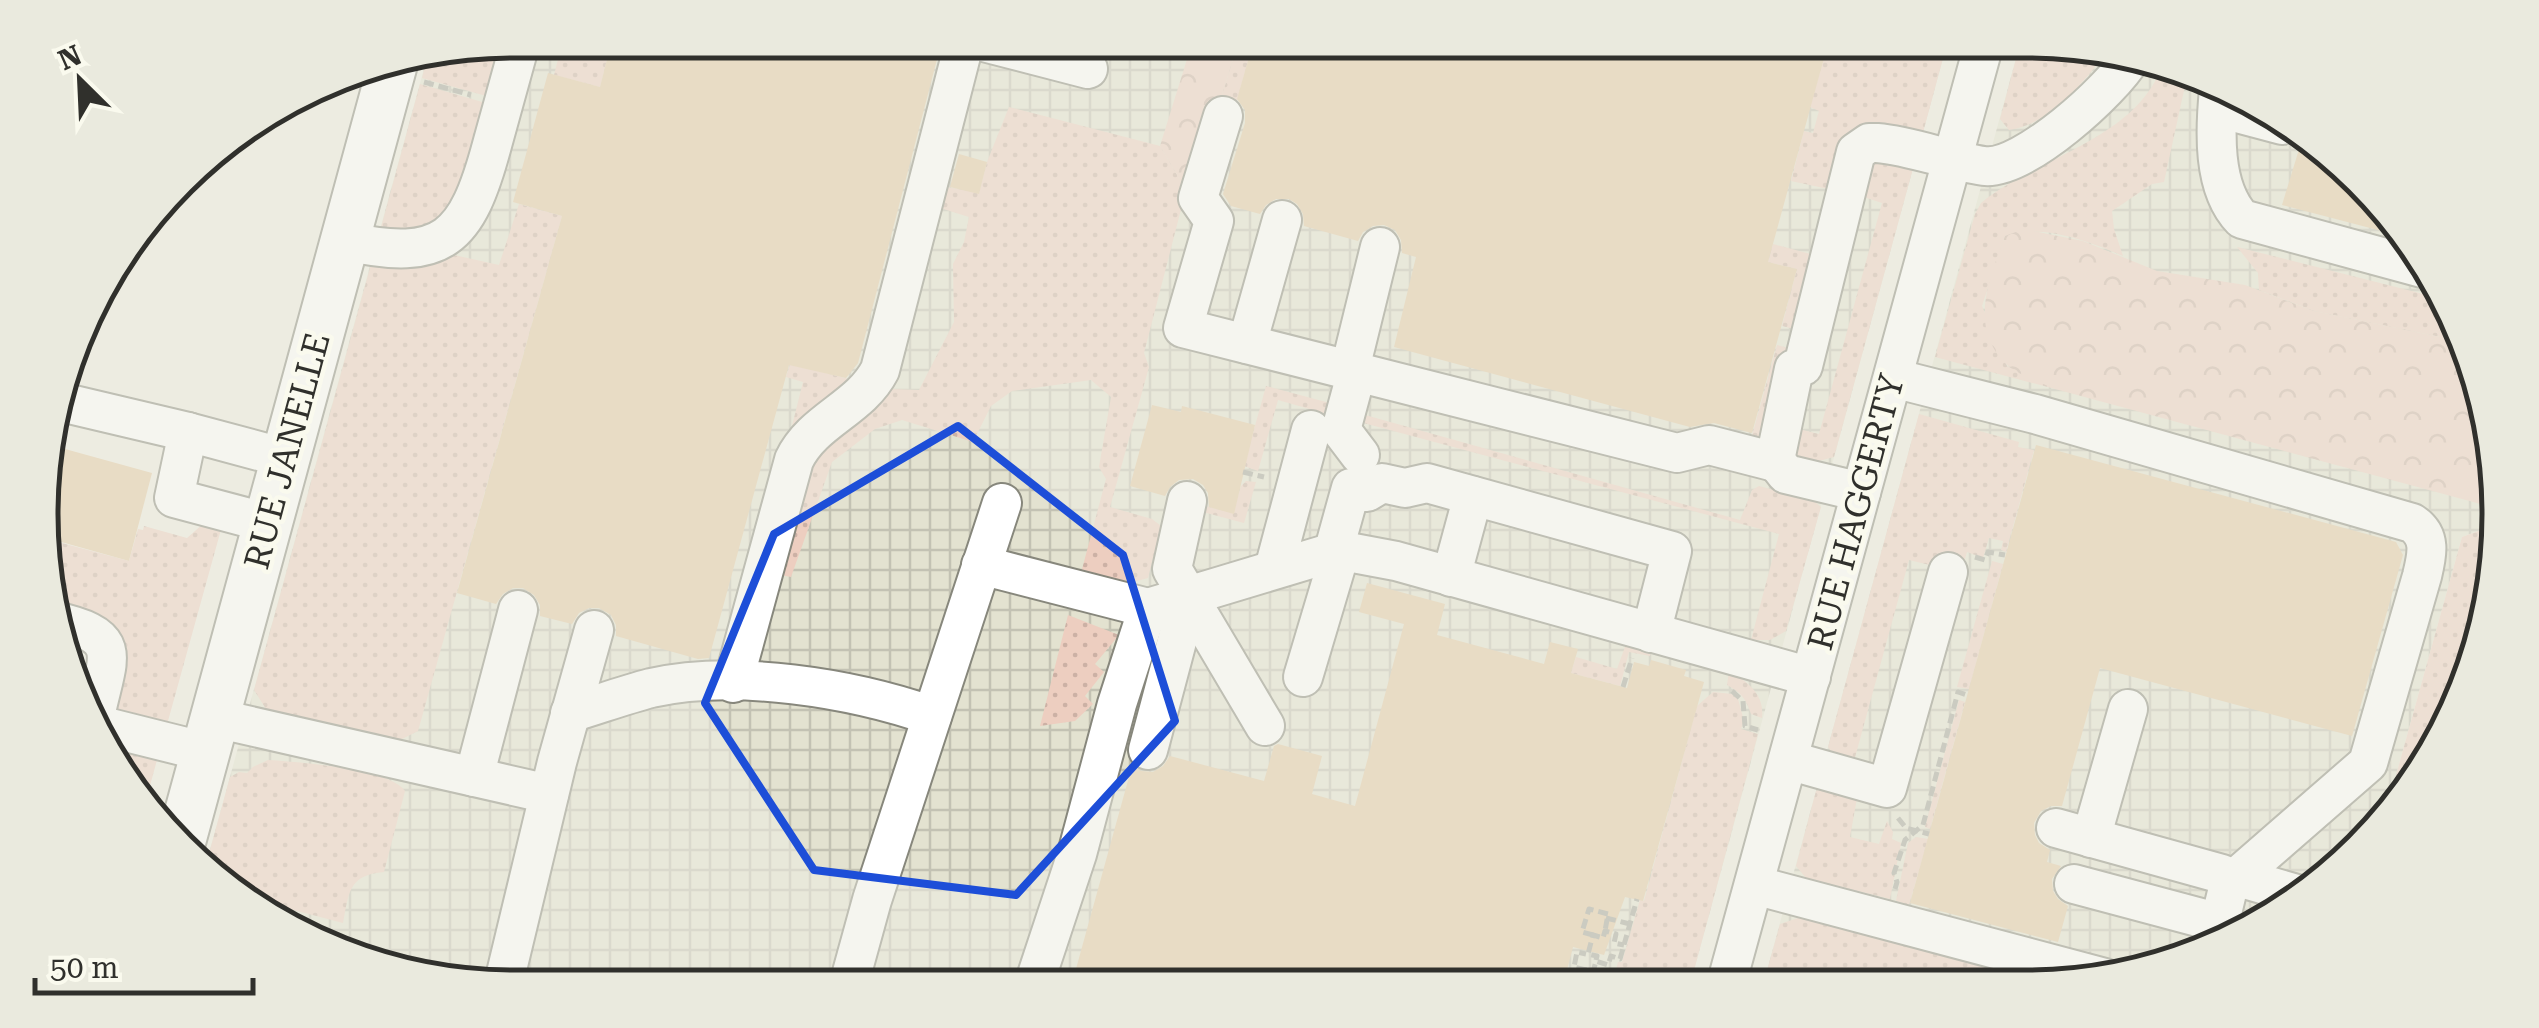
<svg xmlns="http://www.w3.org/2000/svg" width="2539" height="1028" font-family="'Roboto Serif',serif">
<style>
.industrial{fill:url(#industrial-grid)}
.grass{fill:url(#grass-dots)}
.forest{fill:url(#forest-crowns)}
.building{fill:#e3c7a2}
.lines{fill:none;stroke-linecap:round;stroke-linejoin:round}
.minor-casing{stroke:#87877c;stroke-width:42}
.major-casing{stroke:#87877c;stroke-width:52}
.path{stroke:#a2a299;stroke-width:5;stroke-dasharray:10 5;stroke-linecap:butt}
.minor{stroke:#fff;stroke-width:38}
.major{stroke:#fff;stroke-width:48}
.marked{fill:none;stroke:#1d4ed8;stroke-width:8;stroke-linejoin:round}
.labels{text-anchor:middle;stroke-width:9;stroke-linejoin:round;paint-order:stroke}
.street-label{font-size:35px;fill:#30302c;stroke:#fafaee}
.rim{fill:none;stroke:#30302c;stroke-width:5}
</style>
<defs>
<pattern id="industrial-grid" width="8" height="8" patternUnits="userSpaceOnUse" patternTransform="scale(2.5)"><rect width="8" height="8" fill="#e3e2d0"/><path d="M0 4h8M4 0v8" fill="none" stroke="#c3c2b3"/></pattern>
<pattern id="grass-dots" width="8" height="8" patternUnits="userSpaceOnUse" patternTransform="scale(2.5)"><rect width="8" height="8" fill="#edcec0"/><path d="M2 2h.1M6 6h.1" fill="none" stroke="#ccb1a5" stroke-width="1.8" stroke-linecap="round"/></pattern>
<pattern id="forest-crowns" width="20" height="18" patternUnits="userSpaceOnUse" patternTransform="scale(2.5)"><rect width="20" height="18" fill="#edcec0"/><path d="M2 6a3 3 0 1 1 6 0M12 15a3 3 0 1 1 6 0" fill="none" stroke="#ccb1a5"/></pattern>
</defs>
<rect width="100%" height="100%" fill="#edece1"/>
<g class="industrial">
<path d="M514,40H1948L1690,985L514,988L362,963L226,890L205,868L428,54Z"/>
<path d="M2021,40L2177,65L2337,157L2450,304L2498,482L2492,526L2462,537L2395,779L2414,784L2337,871L2234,939L2087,984L1763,985Z"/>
<path d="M2480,622L2474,666L2426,764L2454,665L2469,669Z"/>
</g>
<g class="grass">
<path d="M563,40H612L600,87L554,75Z"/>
<path d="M1239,40H1254L1237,100L1217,111Z"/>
<path d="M1829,40H1948L1921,140L1882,130L1833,190L1791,181L1804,131L1813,133L1819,111L1810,107Z"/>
<path d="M2021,40L2106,53C2082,84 2050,124 2009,130L2000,119Z"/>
<path d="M505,41L490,97L422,78L428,54Z"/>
<path d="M2163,63L2188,72L2164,182L2152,184L2112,211L2114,229L2123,256C2088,241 2041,223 2005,236L1982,306L2007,366L2055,389L1935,357L1975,214L1981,203C2039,156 2138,139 2163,63Z"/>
<path d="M420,84L489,104L462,201L424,230L380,231Z"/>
<path d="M1009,107L1160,146L1186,190L1144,353L1149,367L1110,507L1152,519L1161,526L1148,578L1133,582L1081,573L1106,479L1099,467L1111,397L1091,380L1012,391L991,406L973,442L902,420L875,429L832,462L791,577L771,573L805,466L866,407L893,389L919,390L954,322L953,264L964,242L969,217L937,207L942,186L979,193L987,162Z"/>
<path d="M1870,159L1914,165L1834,457L1811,463L1790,456L1791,427L1819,434L1882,203L1858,195Z"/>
<path d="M519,204L562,216L418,731L402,739L380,743L266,709L254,690L371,264L385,267L445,253L499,265Z"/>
<path d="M1773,244L1814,255L1794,329L1782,326L1797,269L1768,262Z"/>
<path d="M2237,247L2447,300L2460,341L2314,311L2259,290L2258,273Z"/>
<path d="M1777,345L1788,348L1762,446L1750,443Z"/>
<path d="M790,364L853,380L792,426L803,382L786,377Z"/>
<path d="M1266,386L1337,405L1334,416L1278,400L1258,471L1244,466Z"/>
<path d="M1358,413L1740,520L1752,490L1759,486L1814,501L1821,507L1786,631L1770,640H1751L1779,534L1356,421Z"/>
<path d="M1919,414L2019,442L2018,447L2034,450L2006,552L2001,550L2003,541L1989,538L1983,558L1967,552L1964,562L1937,554L1934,566L1909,560L1854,761L1833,754L1828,747Z"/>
<path d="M1246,481L1256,482L1244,523L1199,511L1201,505L1233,513L1241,486Z"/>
<path d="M204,523L222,526L168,721L151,724L116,714L110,702L120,643L49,606L47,539L129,561L138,529L143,530L144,526L187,538Z"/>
<path d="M2492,526L2480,622L2469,670L2454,666L2419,778L2414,784L2395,779L2462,537Z"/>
<path d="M1992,561L2003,564L1969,689L1957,687Z"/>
<path d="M1068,615L1119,635L1095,664L1104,672L1085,696L1093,704L1075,721L1040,726Z"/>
<path d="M1626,644L1651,650L1650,656L1629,652L1620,686L1571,673L1576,657L1617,669Z"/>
<path d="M1729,672C1748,681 1765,695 1762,718L1751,714C1746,699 1741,692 1727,685Z"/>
<path d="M1713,692L1732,694L1738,699L1744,721L1741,729L1758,734L1690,985H1601L1588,981L1589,974L1613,981L1618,962H1622L1640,900L1644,901L1697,706Z"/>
<path d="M1959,700L1965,702L1930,829L1925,827Z"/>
<path d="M107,745L157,760L145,804L120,777Z"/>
<path d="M268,760C296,762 390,768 405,791L384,872C348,875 349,893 343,923L282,907L278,918L226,890L205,868L230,777L239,772L247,773L253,767Z"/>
<path d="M1826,787L1857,798L1850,837L1879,844L1887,821L1893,832L1892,839L1901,843L1890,899L1806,878L1796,866L1816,791Z"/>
<path d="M1916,837L1928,839L1909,905L1896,901L1908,843Z"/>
<path d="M1798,918L1818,919L2058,984L1763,985L1780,924Z"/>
</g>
<g class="forest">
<path d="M1193,40H1239L1217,111L1186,190L1160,146Z"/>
<path d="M2024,229L2083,241L2157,271L2245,285L2314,311L2460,341L2498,482L2494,511L2477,503L2055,389C2040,382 2017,375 2005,363C1968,325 1990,278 2005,236Z"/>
</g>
<g class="building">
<path d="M612,40H942L858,363L846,378L789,365L709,658L698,659L616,636V625L611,615L599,608H589L579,613L572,624L540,616V605L534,595L523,588H513L503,594L496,604L457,593L562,216L513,202L548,73L600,87Z"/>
<path d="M1254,40H1829L1768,262L1797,269L1752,433L1714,423L1690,427L1394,347L1416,257L1402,253L1401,240L1395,230L1384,225L1373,226L1363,232L1358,241L1304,226L1303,214L1297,204L1289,199H1276L1266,205L1260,214L1231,206L1223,194L1245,123V110L1237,99Z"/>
<path d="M2300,146L2337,157L2397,235L2282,205Z"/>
<path d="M959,154L987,162L979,194L950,187Z"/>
<path d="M1152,405L1181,412L1182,406L1255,425L1234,514L1209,507L1208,493L1203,485L1193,479L1179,480L1170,487L1165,496L1130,486Z"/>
<path d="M47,444L152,473L129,561L47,538L44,452Z"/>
<path d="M2036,445L2396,542L2403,555L2352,736L2100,668L2062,806H2051L2041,811L2034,823L2035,835L2039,843L2050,850L2047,862L2061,866L2052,879L2053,891L2058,899L2068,906L2058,942L1910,903Z"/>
<path d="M1367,583L1445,604L1437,635L1544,664L1550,642L1578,649L1571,673L1627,688L1634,662L1649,666L1651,660L1686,670L1684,676L1704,682L1643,901L1625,897L1604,955L1573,947L1563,985L1071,987L1132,766L1141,771L1153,772L1163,766L1170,756L1264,781L1274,746L1278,744L1322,756L1312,794L1355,806L1404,624L1359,612Z"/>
</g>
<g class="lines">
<g class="minor-casing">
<g id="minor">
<path d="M976,40L1088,69"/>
<path d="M2219,89C2215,130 2212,188 2242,219L2422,268"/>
<path d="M2218,108L2282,125"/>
<path d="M1223,116L1198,198L1214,221L1183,328L1677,453L1709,445L1775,462"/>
<path d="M345,241C444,263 467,238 492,145C502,110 511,75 521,40"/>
<path d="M1247,344L1282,220"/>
<path d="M1350,369L1380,247"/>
<path d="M1357,371L1341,430L1360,455"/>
<path d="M1893,378L2035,414L2412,523C2432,536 2427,555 2422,576L2368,763L2229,884L2214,946"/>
<path d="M61,402L188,432"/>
<path d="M1861,492L1786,474L1775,460L1794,369L1803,366L1856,152L1869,143H1877C1913,146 1948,161 1984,166C2023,171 2112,90 2131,58"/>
<path d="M1187,501L1172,569L1265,726"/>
<path d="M268,523L174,498L188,432L285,458"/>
<path d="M1333,553L1351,488L1367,492L1382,483L1405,488L1427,483L1672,551L1651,633"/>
<path d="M981,565L1148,608"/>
<path d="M1274,569L1311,430"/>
<path d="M1451,577L1473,496"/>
<path d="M55,621C127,637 107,657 95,717"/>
<path d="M1303,677L1340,553"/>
<path d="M733,683L794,460C813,420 860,409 880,370L965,40"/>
<path d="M570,713C597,705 624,695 651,688C735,669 852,688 932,716"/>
<path d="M215,718L549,794"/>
<path d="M98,725L206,752"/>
<path d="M1148,750L1189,596"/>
<path d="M1788,760L1887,788L1948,572"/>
<path d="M474,777L518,610"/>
<path d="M2056,828L2222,874L2229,884"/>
<path d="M2091,838L2128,709"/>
<path d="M2238,877L2300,895"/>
<path d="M2074,884L2220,923"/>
<path d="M1754,885L2105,978"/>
<path d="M1726,985L1985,40"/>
<path d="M503,986L557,762L594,630"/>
<path d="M848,987L872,900L1002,503"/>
<path d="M1033,987L1077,854L1117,704L1148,608L1327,554L1348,552L1396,561L1811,677"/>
</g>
</g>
<g class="major-casing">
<path id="major" d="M181,842L394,60"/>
</g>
<g class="path">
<path d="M424,82L471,95"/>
<path d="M1243,472L1264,477"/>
<path d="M1975,557L1985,560L1988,552L2005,555"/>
<path d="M1623,687L1632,658"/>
<path d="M1732,691L1743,701L1745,726L1758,730"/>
<path d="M1898,818L1906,828L1929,834"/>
<path d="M1895,889L1897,882L1894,873L1905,840L1923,825L1958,692L1967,695"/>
<path d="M1606,918L1630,924"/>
<path d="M1593,935L1582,932L1589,909L1608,914L1605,931"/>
<path d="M1596,960L1597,956L1588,954L1593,935L1603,938L1605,931L1616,934L1614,943L1624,945"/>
<path d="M1586,970L1574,967L1577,952L1586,954"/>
<path d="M1597,985L1583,979L1586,970L1593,972L1596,961L1608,965L1611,956L1620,959L1637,899"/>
</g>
<use href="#minor" class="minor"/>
<use href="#major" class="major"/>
</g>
<path d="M0 0H2539V1028H0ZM958,426L1123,555L1175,721L1016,895L814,870L705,703L774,534Z" fill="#edece1" fill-opacity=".55" fill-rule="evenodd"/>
<path class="marked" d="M958,426L1123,555L1175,721L1016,895L814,870L705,703L774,534Z"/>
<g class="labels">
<g class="street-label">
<text transform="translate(287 451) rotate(-75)" y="12">RUE JANELLE</text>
<text transform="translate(1856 512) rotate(-75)" y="12">RUE HAGGERTY</text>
</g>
</g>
<path d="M0 0H2539V1028H0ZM514 58H2026A456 456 0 0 1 2482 514V514A456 456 0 0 1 2026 970H514A456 456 0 0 1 58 514V514A456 456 0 0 1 514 58Z" fill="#eaeade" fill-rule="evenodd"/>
<path class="rim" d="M514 58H2026A456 456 0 0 1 2482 514V514A456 456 0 0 1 2026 970H514A456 456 0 0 1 58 514V514A456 456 0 0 1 514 58Z"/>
<g transform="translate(80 80) rotate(336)" stroke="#fafaee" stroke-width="8" paint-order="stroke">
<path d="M0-8L18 38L0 25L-18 38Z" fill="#30302c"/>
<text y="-15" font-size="28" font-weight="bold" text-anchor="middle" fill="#30302c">N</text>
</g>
<path d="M35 978v15h218v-15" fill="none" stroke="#30302c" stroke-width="5"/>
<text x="50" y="978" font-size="30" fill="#30302c" stroke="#fafaee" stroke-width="8" paint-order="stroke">50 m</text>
</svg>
